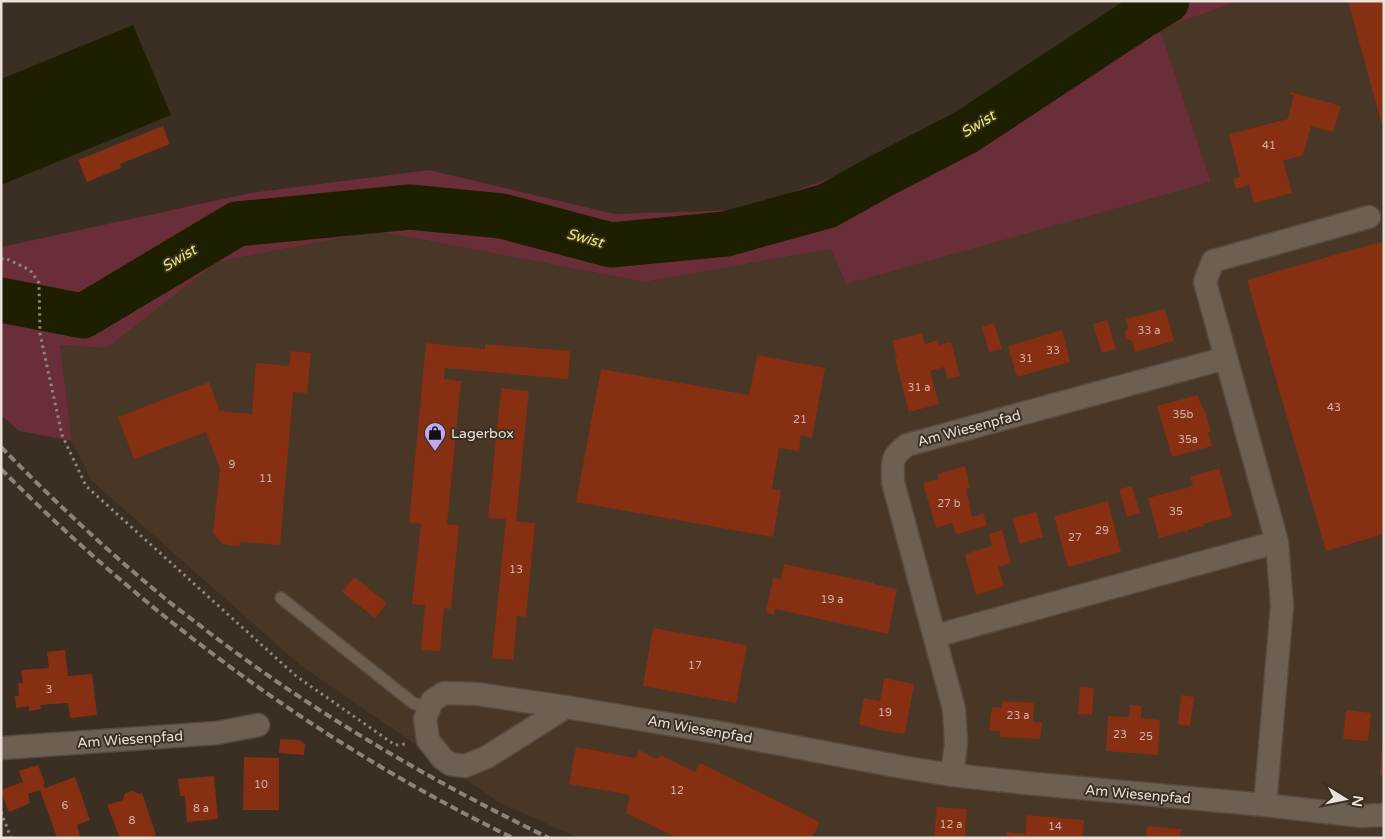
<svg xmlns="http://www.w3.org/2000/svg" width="1385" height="839" font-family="'Varela Round',sans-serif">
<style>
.built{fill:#483626}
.green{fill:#692e37}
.water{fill:#1e1f00}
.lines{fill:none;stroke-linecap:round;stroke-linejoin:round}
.river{stroke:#1e1f00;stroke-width:45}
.building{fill:#872f12}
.service-casing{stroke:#564b41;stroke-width:14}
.minor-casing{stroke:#564b41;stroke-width:25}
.path{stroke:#91867d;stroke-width:3;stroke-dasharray:2.5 4;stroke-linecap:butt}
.service{stroke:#6e5f53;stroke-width:11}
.minor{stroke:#6e5f53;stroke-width:22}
.rail{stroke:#8e837a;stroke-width:4;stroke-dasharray:8 4;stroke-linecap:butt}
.labels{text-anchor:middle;stroke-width:4;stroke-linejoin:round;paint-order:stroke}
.number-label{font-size:11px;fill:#d1b4a8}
.street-label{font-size:14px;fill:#eae1da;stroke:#3b2e22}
.poi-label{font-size:14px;fill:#eae1da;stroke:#3b2e22;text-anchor:start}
.water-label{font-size:15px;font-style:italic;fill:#e7ee68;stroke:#3b2e22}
</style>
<rect width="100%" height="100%" fill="#3b2e22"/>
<path class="built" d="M1240,1H1384V838H579L500,803L300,665L91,480L72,441L60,345L107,347L217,262L376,231L645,282L831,249L846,283L1211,182L1160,29Z"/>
<path class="green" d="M1124,1H1240L1160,29L1211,182L846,284L831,249L645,282L376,231L217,262L107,348L60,345L72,441L19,431L1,415V247L251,193L429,170L614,214L744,210L900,152Z"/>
<path class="water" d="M133,25L171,115L1,185V79Z"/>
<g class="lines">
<path class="river" d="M1,300L83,316L237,224L410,207L502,216L611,245L726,234L827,206L881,176L966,132L1142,16L1167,1"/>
</g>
<g class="building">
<path d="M1348,1H1384V129H1383Z"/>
<path d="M1290,92L1341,106L1333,132L1311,126L1303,155L1283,161L1292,193L1254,203L1249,185L1236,189L1233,179L1240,177L1229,134L1288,119L1294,95L1289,94Z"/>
<path d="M163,126L170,144L120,164L121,168L87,182L78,160Z"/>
<path d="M1384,241V534L1326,551L1247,280Z"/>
<path d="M1165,309L1174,341L1135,352L1132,341L1126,339L1125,333L1128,328L1126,319Z"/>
<path d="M1107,320L1116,349L1102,353L1093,324Z"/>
<path d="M994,323L1002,349L989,352L982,327Z"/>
<path d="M1062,330L1070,362L1017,377L1008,346Z"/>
<path d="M922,333L925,344L938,340L939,345L951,342L960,376L948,379L944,367L930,371L939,404L909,412L895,358L897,357L892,341Z"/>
<path d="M426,343L485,349V344L570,351L568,379L445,368L444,379L461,381L447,524L459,525L451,609L444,608L440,651L421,650L425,605L412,604L421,524L409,522Z"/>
<path d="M291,351L311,353L307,393L293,392L280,545L240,542L239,546L223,544L213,533L220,469L206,432L134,459L118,417L209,382L220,411L252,414L256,363L289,366Z"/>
<path d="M757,355L825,368L812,438L801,435L799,451L779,448L772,489L781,490L773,537L576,502L601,369L749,395Z"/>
<path d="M501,388L529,391L516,521L535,523L526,617L517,616L513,660L492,658L506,519L488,518Z"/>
<path d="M1198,395L1202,408H1204L1211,432H1208L1212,446L1172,457L1157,406Z"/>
<path d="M965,466L970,488L966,489L972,517L983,513L987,526L956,534L952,523L936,528L923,483L939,479L937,474Z"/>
<path d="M1219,468L1232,516L1203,524L1204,526L1187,530V535L1185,531L1159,538L1148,498L1193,486L1190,477Z"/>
<path d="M1132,486L1140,513L1127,517L1119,489Z"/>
<path d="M1108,501L1121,552L1068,567L1054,516Z"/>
<path d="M1036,512L1043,537L1020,544L1012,518Z"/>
<path d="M1002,530L1011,563L998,567L1004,586L976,595L965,554L992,546L989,534Z"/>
<path d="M784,564L874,583V584L897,589L888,634L775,609L773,615L766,612L773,578L781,579Z"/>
<path d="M354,577L387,603L375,618L342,592Z"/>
<path d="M653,628L747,645L736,703L643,686Z"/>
<path d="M65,650L68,676L92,674L97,715L70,718L68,703L40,705L41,709L29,711V706L16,708L15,696H19L18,683H23L21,670L49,668L47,652Z"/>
<path d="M884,678L914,684L905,734L874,729V728L859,724L864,698L880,701Z"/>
<path d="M1080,687L1094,688L1092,715L1078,714Z"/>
<path d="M1181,695L1194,697L1190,726L1178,724Z"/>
<path d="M1003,701L1034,703L1033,722H1042L1040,739L1000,737V731L989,730L992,707L1002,708Z"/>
<path d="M1130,705L1142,706L1141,718L1160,720L1158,755L1106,751L1108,716L1129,717Z"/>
<path d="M1346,710L1371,713L1368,741L1343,739Z"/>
<path d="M280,739L299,740L305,744L304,755L279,753Z"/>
<path d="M1382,745H1384V775H1380Z"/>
<path d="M576,747L636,758L639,750L657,759L661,755L695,772L700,763L820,822L812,838H677L626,813L630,795L569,784Z"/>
<path d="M244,757L279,758V810H243Z"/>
<path d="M38,765L45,783L43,784L45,788L75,777L90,820L77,825L80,836L76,838H57L40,790L28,794L30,803L9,812L1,790L23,782L19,771Z"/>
<path d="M214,776L218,819L187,822L185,796H180L178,779Z"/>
<path d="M133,791L139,794L142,793L156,835L148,838H120L107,805L123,800L125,793Z"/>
<path d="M937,807L967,809L965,838H934Z"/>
<path d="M1027,815L1084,820L1083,838H1007V832L1025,834Z"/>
<path d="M1147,826L1181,829L1180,838H1146Z"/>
</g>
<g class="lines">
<g class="service-casing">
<path id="service" d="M281,598L413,703L429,708"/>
</g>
<g class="minor-casing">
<g id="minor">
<path d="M935,636L1277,542"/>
<path d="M566,707L487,757L465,766L450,764L442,758L428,740L425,719L432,701L444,693L477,694L566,707L716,732L902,767L952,775L1026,783L1265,805L1361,816L1384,815"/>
<path d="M1,748L217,733L258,725"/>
<path d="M952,775L956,743L954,709L893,482C893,461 890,458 907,445L1226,358"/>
<path d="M1265,805L1282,606L1277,542L1205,282L1213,261L1369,217"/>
</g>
</g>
<g class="path">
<path d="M1,259L5,258L30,270L39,283L40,334L62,435L86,486L296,676L395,745L405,744"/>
<path d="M1,812L11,838"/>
</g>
<use href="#service" class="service"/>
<use href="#minor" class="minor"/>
<g class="rail">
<path d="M1,447C52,499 106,550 162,596C176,608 192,619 207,631C313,712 429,780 549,838"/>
<path d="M1,469C150,619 323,746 513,838"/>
</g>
</g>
<defs>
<g id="shop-pin" transform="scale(1.125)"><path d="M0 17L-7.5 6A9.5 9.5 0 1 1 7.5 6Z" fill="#bfa8f4" stroke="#3b2e22"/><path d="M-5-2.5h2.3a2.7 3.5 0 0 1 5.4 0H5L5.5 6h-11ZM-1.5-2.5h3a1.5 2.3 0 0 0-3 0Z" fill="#111"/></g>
</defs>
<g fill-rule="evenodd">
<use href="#shop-pin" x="435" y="433"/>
</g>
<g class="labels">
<g class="number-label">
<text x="1269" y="149">41</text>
<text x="1149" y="334">33 a</text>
<text x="1053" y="354">33</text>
<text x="1026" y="362">31</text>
<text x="919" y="391">31 a</text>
<text x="1334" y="411">43</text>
<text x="1183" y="418">35b</text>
<text x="800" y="423">21</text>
<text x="1188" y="443">35a</text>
<text x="232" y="468">9</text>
<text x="266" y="482">11</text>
<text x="949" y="507">27 b</text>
<text x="1176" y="515">35</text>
<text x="1102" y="534">29</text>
<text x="1075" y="541">27</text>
<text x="516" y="573">13</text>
<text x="832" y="603">19 a</text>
<text x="695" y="669">17</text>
<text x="49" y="693">3</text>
<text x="885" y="716">19</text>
<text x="1018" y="719">23 a</text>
<text x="1120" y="738">23</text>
<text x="1146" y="740">25</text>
<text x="261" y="788">10</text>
<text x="677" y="794">12</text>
<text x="65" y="809">6</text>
<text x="201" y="812">8 a</text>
<text x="132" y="824">8</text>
<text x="951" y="828">12 a</text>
<text x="1055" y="830">14</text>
</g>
<g class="street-label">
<text transform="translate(969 428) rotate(-15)" y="5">Am Wiesenpfad</text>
<text transform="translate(700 729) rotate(10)" y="5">Am Wiesenpfad</text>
<text transform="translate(130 739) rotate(-4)" y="5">Am Wiesenpfad</text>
<text transform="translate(1138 794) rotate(5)" y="5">Am Wiesenpfad</text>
</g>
<g class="poi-label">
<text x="451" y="438">Lagerbox</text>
</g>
<g class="water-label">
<text transform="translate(978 124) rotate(-32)" y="5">Swist</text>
<text transform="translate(585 238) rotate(15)" y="5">Swist</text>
<text transform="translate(179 258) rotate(-31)" y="5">Swist</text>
</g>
</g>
<rect width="1385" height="839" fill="none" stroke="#eae1da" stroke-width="5"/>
<g transform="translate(1345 799) rotate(100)" stroke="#3b2e22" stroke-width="4" paint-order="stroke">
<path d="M0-4L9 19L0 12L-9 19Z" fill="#eae1da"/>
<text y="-8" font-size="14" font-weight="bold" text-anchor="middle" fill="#eae1da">N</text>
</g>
</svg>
